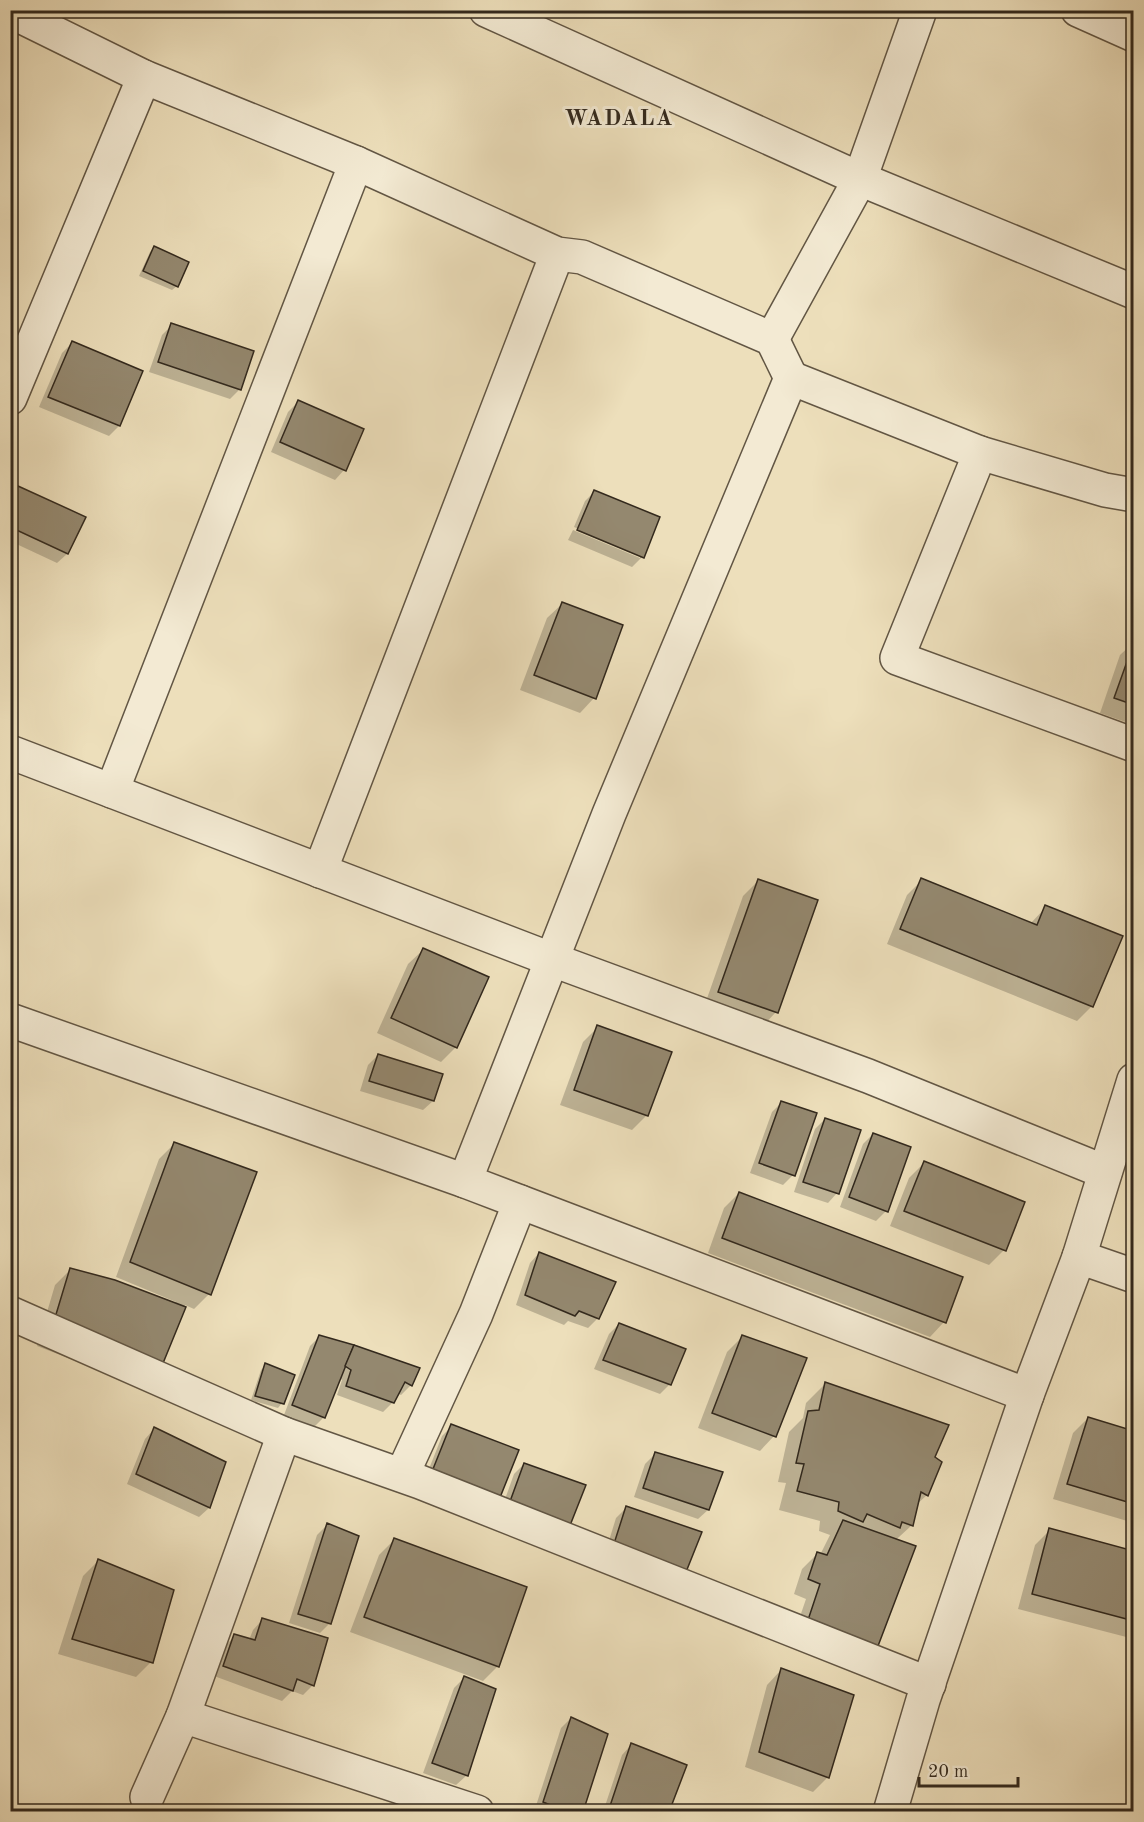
<svg xmlns="http://www.w3.org/2000/svg" width="1144" height="1822" font-family="'Old Standard TT',serif">
<style>
.shadow{fill:#0003}
.building{fill:#94886f;stroke:#33291d;stroke-width:1.5}
.lines{fill:none;stroke-linecap:round;stroke-linejoin:round}
.minor-casing{stroke:#625644;stroke-width:36}
.tertiary-casing{stroke:#625644;stroke-width:36}
.minor{stroke:#f3ead3;stroke-width:33}
.tertiary{stroke:#f3ead3;stroke-width:33}
.labels{text-anchor:middle;stroke-width:6;stroke-linejoin:round;paint-order:stroke}
.district-label{font-size:22px;font-weight:bold;letter-spacing:1.5px;fill:#33291d;stroke:#f3ead3}
</style>
<rect width="100%" height="100%" fill="#eddfbb"/>
<filter id="stains"><feTurbulence type="fractalNoise" baseFrequency=".00333" numOctaves="4"/><feColorMatrix values="0 0 0 0 .2 0 0 0 0 .09 0 0 0 0 .02 0 0 0 .5 -.17"/></filter>
<radialGradient id="worn" r=".72"><stop offset=".6" stop-color="#630" stop-opacity="0"/><stop offset="1" stop-color="#630" stop-opacity=".3"/></radialGradient>
<g class="shadow">
<path d="M479,10H544L542,15L527,30Z"/>
<path d="M154,248L177,286L172,290L139,276L150,252Z"/>
<path d="M172,325L240,389L230,399L149,372L162,335Z"/>
<path d="M72,343L141,372L119,426L109,436L39,407L62,353Z"/>
<path d="M298,402L344,470L335,480L271,452L288,412Z"/>
<path d="M18,487L67,554L57,563L10,541V495Z"/>
<path d="M595,491L642,557L632,567L568,540L573,530L640,558V554L574,527L585,501Z"/>
<path d="M562,604L594,698L580,713L520,690L547,618Z"/>
<path d="M1134,642V725L1100,713L1120,655Z"/>
<path d="M922,880L1030,924L1046,907L1092,1006L1077,1021L887,944L907,895Z"/>
<path d="M758,881L776,1012L762,1027L704,1007L743,896Z"/>
<path d="M423,950L456,1047L441,1062L377,1033L408,964Z"/>
<path d="M598,1027L647,1115L632,1130L560,1105L583,1042Z"/>
<path d="M378,1055L433,1101L423,1110L360,1091L368,1065Z"/>
<path d="M782,1102L793,1175L783,1185L750,1173L772,1112Z"/>
<path d="M825,1119L837,1193L828,1203L794,1192L815,1129Z"/>
<path d="M873,1134L886,1211L876,1221L840,1207L863,1144Z"/>
<path d="M174,1144L255,1173L209,1294L194,1309L185,1305L157,1372L143,1387L37,1346L55,1285L70,1270L175,1304L176,1302L116,1277L159,1159Z"/>
<path d="M924,1163L1004,1250L989,1265L890,1226L909,1178Z"/>
<path d="M739,1193L944,1322L930,1337L708,1253L724,1208Z"/>
<path d="M1134,1238V1263L1127,1261Z"/>
<path d="M539,1253L598,1318L588,1328L568,1321L564,1325L516,1305L530,1263Z"/>
<path d="M619,1324L670,1384L660,1394L594,1369L609,1334Z"/>
<path d="M320,1336L411,1385L401,1395L397,1393L393,1402L383,1412L337,1395L342,1380L339,1378L324,1417L314,1427L284,1415L310,1346Z"/>
<path d="M742,1337L774,1436L760,1451L698,1428L727,1352Z"/>
<path d="M266,1365L282,1403L278,1408L251,1400L261,1370Z"/>
<path d="M825,1384L933,1457L927,1495L916,1505L912,1525L794,1634L806,1599L794,1594L802,1569L817,1554L820,1555L830,1535L819,1531L820,1521L779,1510L786,1483L778,1482L789,1432L803,1418L806,1403Z"/>
<path d="M1088,1418L1134,1433V1523L1053,1499L1073,1433Z"/>
<path d="M452,1426L436,1488L423,1484L442,1436Z"/>
<path d="M154,1429L224,1463L209,1508L199,1517L127,1484L145,1439Z"/>
<path d="M655,1454L708,1510L698,1519L634,1497L645,1464Z"/>
<path d="M524,1464L584,1486L499,1516L514,1474Z"/>
<path d="M626,1508L700,1533L603,1560L616,1518Z"/>
<path d="M327,1525L330,1623L320,1633L289,1623L317,1535Z"/>
<path d="M1050,1530L1134,1552V1639L1018,1609L1035,1545Z"/>
<path d="M394,1540L498,1666L483,1681L350,1632L379,1555Z"/>
<path d="M98,1561L151,1662L136,1677L58,1654L83,1576Z"/>
<path d="M262,1620L313,1685L303,1695L292,1691L282,1701L214,1676L225,1646L235,1636L249,1640L253,1630Z"/>
<path d="M781,1670L828,1777L813,1792L745,1767L767,1685Z"/>
<path d="M464,1678L494,1690L466,1776L456,1785L423,1773L454,1688Z"/>
<path d="M571,1718L581,1812H534L561,1728Z"/>
<path d="M631,1745L667,1812H603L622,1755Z"/>
</g>
<g class="building">
<path d="M154,246L189,262L178,287L143,271Z"/>
<path d="M171,323L254,351L241,390L158,362Z"/>
<path d="M72,341L143,371L120,426L48,397Z"/>
<path d="M298,400L364,429L346,471L280,442Z"/>
<path d="M18,486L86,517L68,554L10,527V501Z"/>
<path d="M594,490L660,517L644,558L577,530Z"/>
<path d="M562,602L623,625L596,699L534,675Z"/>
<path d="M1134,642V705L1114,698Z"/>
<path d="M921,878L1037,925L1045,905L1123,936L1093,1007L900,929Z"/>
<path d="M758,879L818,900L778,1013L718,992Z"/>
<path d="M423,948L489,977L457,1048L391,1018Z"/>
<path d="M597,1025L672,1052L648,1116L574,1090Z"/>
<path d="M378,1054L443,1074L434,1101L369,1081Z"/>
<path d="M781,1101L817,1113L795,1176L759,1163Z"/>
<path d="M825,1118L861,1130L839,1194L803,1182Z"/>
<path d="M873,1133L911,1147L888,1212L849,1197Z"/>
<path d="M174,1142L257,1172L211,1295L130,1262Z"/>
<path d="M924,1161L1025,1202L1006,1251L904,1211Z"/>
<path d="M739,1192L963,1277L946,1323L722,1238Z"/>
<path d="M539,1252L616,1282L599,1319L579,1311L575,1316L525,1295Z"/>
<path d="M70,1268L115,1280L186,1307L159,1373L51,1331Z"/>
<path d="M619,1323L686,1349L671,1385L603,1360Z"/>
<path d="M319,1335L354,1345L325,1418L292,1405Z"/>
<path d="M742,1335L807,1358L776,1437L712,1413Z"/>
<path d="M354,1345L420,1368L412,1386L405,1382L394,1403L346,1386L351,1370L345,1366Z"/>
<path d="M265,1363L295,1375L284,1404L255,1396Z"/>
<path d="M825,1382L949,1425L935,1457L942,1462L928,1496L921,1492L913,1526L902,1522L900,1528L867,1514L863,1522L838,1511L839,1502L797,1491L804,1464L796,1463L808,1411L819,1410Z"/>
<path d="M1088,1417L1134,1431V1504L1067,1484Z"/>
<path d="M451,1424L519,1450L499,1500L431,1474Z"/>
<path d="M154,1427L226,1462L210,1508L136,1474Z"/>
<path d="M655,1452L723,1472L709,1510L643,1488Z"/>
<path d="M524,1463L586,1485L569,1528L508,1507Z"/>
<path d="M626,1506L702,1532L684,1577L612,1550Z"/>
<path d="M843,1520L916,1546L878,1646L808,1620L820,1584L808,1579L817,1552L827,1555Z"/>
<path d="M327,1523L359,1536L331,1624L298,1614Z"/>
<path d="M1049,1528L1134,1551V1621L1032,1594Z"/>
<path d="M394,1538L527,1587L499,1667L364,1617Z"/>
<path d="M98,1559L174,1590L153,1663L72,1639Z"/>
<path d="M262,1618L328,1638L314,1686L297,1679L293,1691L223,1666L234,1634L255,1640Z"/>
<path d="M781,1668L854,1695L829,1778L759,1752Z"/>
<path d="M464,1676L496,1689L468,1776L432,1763Z"/>
<path d="M571,1717L608,1734L583,1812H567L543,1802Z"/>
<path d="M631,1743L687,1765L669,1812H608Z"/>
</g>
<g class="lines">
<g class="minor-casing">
<g id="minor">
<path d="M486,10L860,179L1134,292"/>
<path d="M1078,10L1134,35"/>
<path d="M10,11L144,77L356,163L557,254L582,257L772,339L791,378"/>
<path d="M772,339L860,179L920,10"/>
<path d="M10,398L144,77"/>
<path d="M980,453L897,658L1134,745"/>
<path d="M10,752L553,960L868,1076L1105,1172"/>
<path d="M112,791L356,163"/>
<path d="M320,871L557,254"/>
<path d="M10,1020L465,1181L1027,1395"/>
<path d="M465,1181L609,814L791,378L980,453L1105,490L1134,495"/>
<path d="M10,1313L284,1434"/>
<path d="M402,1475L476,1314L520,1202"/>
<path d="M183,1716L477,1812"/>
<path d="M147,1797L183,1716L284,1434L420,1482L929,1684"/>
</g>
</g>
<g class="tertiary-casing">
<g id="tertiary">
<path d="M1079,1257L1134,1276"/>
<path d="M890,1812L923,1700L1027,1395L1079,1257L1134,1080"/>
</g>
</g>
<use href="#minor" class="minor"/>
<use href="#tertiary" class="tertiary"/>
</g>
<g class="labels">
<g class="district-label">
<text x="619" y="125">WADALA</text>
</g>
</g>
<rect width="1144" height="1822" fill="none" stroke="#eddfbb" stroke-width="36"/>
<rect x="12" y="12" width="1120" height="1798" fill="none" stroke="#33291d" stroke-width="3"/>
<rect x="18" y="18" width="1108" height="1786" fill="none" stroke="#33291d" stroke-width="1.5"/>
<path d="M919 1777v9h99v-9" fill="none" stroke="#33291d" stroke-width="3"/>
<text x="928" y="1777" font-size="18" fill="#33291d" stroke="#f3ead3" stroke-width="4.5" paint-order="stroke">20 m</text>
<rect width="100%" height="100%" filter="url(#stains)"/>
<rect width="100%" height="100%" fill="url(#worn)"/>
</svg>
